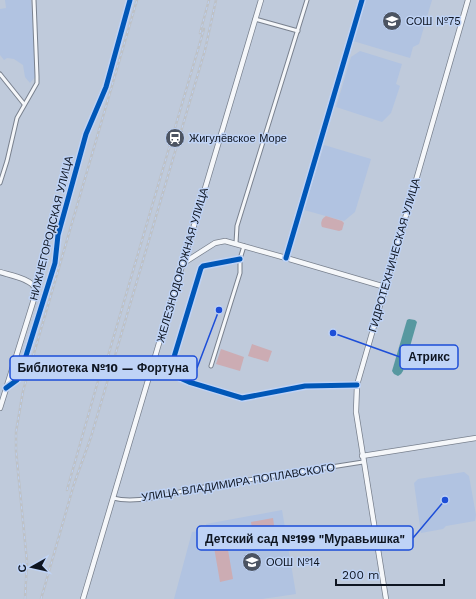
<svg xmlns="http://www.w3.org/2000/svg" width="476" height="599" font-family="'Work Sans',sans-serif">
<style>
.built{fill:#b1c3e1}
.green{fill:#ccacb3}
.water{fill:#5798a0}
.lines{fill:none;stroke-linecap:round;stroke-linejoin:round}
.street-casing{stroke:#79818e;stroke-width:5}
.secondary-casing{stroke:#79818e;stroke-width:6}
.street{stroke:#f5f7fa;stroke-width:3}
.secondary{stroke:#f5f7fa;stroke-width:4.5}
.rail-casing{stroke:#bdc1c6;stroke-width:2.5}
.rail{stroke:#bfd3f6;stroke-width:1;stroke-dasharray:3;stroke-linecap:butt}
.cycleway-casing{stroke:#bfd3f6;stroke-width:8}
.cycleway{stroke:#0057b8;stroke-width:5}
.labels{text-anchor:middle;stroke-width:3;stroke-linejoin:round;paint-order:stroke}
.poi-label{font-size:11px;fill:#0e1521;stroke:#bfd3f6;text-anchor:start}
.street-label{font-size:11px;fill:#0e1521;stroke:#bfd3f6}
.leader{fill:none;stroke:#1d4ed8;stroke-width:1.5}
.callout-dot{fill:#1d4ed8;stroke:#bfd3f6;stroke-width:1.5}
.callout{fill:#bfd3f6;stroke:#1d4ed8;stroke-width:1.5}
.callout-label{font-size:12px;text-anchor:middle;font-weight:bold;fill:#0e1521}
</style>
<rect width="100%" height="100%" fill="#bfcadb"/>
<g class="built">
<path d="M5,0H31L36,76L30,83L25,77L23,65L14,59L7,58L4,60L0,55V9L6,8Z"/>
<path d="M365,0H432L419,44L413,47L410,58L353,41Z"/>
<path d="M360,51L402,64L396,84L400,86L391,113L382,122L336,107L351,57Z"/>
<path d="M324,145L371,159L355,212L344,221L304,210Z"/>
<path d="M464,472L469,476L476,515L475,521L446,526L443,529L421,533L414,483L418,479Z"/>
<path d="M282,510L296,594L262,599H174L192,532L207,530L206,524Z"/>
</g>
<g class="green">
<path d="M326,216L342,221L344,223L342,230L339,231L322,227C320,223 322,218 326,216Z"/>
<path d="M252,344L272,351L268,362L248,356Z"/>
<path d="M221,349L244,357L240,371L216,364Z"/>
<path d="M273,518L275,532L253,535L251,522Z"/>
<path d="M227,544L233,579L220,582L214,547Z"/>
</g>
<path class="water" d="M409,319L415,320L417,322L403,371L401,374L398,376L394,374L392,371L407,320Z"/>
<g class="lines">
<g class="street-casing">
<g id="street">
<path d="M255,19L298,31"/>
<path d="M0,74L24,104"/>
<path d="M0,183L7,161L17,118L37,83V76L34,0"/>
<path d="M236,243L237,226L307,0"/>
<path d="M286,258L362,0"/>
<path d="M240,259L203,266L201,268L174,357L173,364L176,373L180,378L189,382L242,398L305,386L357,385"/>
<path d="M211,366L240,273V259L244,246"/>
<path d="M6,388L17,380L20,375L55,263L58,235L86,134L106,87L130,0"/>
<path d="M113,498C135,504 168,495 191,489L363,462"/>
</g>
</g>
<g class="secondary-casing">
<g id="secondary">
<path d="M182,264L215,243L225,241L286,258L385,287"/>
<path d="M0,272C9,275 33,279 35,289C35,292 34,296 34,299L0,408"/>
<path d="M362,456L476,438"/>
<path d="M83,599L261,0"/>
<path d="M386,599L356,412L357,385L468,0"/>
</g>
</g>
<use href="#street" class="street"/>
<use href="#secondary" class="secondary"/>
<g class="rail-casing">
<g id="rail">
<path d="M200,33L209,0"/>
<path d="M101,380L204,29"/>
<path d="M67,490L100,374"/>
<path d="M25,599L27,562L16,451V432L23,391L137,0"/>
<path d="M41,599L74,484L91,437L205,50L216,0"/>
</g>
</g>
<use href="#rail" class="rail"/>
<g class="cycleway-casing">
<g id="cycleway">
<path d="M286,258L362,0"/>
<path d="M240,259L203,266L201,268L174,357L173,364L176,373L180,378L189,382L242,398L305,386L357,385"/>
<path d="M6,388L17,380L20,375L55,263L58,235L86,134L106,87L130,0"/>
</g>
</g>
<use href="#cycleway" class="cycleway"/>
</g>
<defs>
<g id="school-disc" transform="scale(1)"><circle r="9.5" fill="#4c5462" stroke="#bfd3f6"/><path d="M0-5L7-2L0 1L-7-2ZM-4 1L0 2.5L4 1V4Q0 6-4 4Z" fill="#fff"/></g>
<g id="station-disc" transform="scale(1)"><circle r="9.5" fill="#4c5462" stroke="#bfd3f6"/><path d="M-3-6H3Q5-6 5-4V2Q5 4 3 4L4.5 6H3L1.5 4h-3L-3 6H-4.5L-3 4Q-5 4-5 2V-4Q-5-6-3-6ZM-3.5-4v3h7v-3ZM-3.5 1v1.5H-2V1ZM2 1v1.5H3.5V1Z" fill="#fff"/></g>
</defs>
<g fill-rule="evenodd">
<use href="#school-disc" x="392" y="21"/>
<use href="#station-disc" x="175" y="138"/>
<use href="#school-disc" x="252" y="562"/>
</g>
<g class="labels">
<g class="poi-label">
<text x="406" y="25">СОШ №75</text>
<text x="189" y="142">Жигулёвское Море</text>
<text x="266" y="566">ООШ №14</text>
</g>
<g class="street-label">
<text transform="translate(51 228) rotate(-76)" y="4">НИЖНЕГОРОДСКАЯ УЛИЦА</text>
<text transform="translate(394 255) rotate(-74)" y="4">ГИДРОТЕХНИЧЕСКАЯ УЛИЦА</text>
<text transform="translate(182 265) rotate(-74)" y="4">ЖЕЛЕЗНОДОРОЖНАЯ УЛИЦА</text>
<text transform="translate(238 482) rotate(-9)" y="4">УЛИЦА ВЛАДИМИРА ПОПЛАВСКОГО</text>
</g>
</g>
<path class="leader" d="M333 333L400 357M219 310L197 368M445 500L413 538"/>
<g class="callout-dot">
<circle cx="333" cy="333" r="4"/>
<circle cx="219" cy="310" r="4"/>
<circle cx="445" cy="500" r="4"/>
</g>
<g class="callout">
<rect x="400" y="345" width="58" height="24" rx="4"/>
<rect x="10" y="356" width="187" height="24" rx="4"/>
<rect x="197" y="526" width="216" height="24" rx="4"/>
</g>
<g class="callout-label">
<text x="429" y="361">Атрикс</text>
<text x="103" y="372">Библиотека №10 — Фортуна</text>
<text x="305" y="543">Детский сад №199 "Муравьишка"</text>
</g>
<g transform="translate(32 567) rotate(262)" stroke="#bfd3f6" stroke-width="3" paint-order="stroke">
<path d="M0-3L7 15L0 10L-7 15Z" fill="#0e1521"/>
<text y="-6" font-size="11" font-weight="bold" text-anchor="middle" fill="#0e1521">С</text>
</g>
<path d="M336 579v6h108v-6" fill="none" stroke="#0e1521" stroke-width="2"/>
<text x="342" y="579" font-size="12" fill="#0e1521" stroke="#bfd3f6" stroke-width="3" paint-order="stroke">200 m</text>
</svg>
